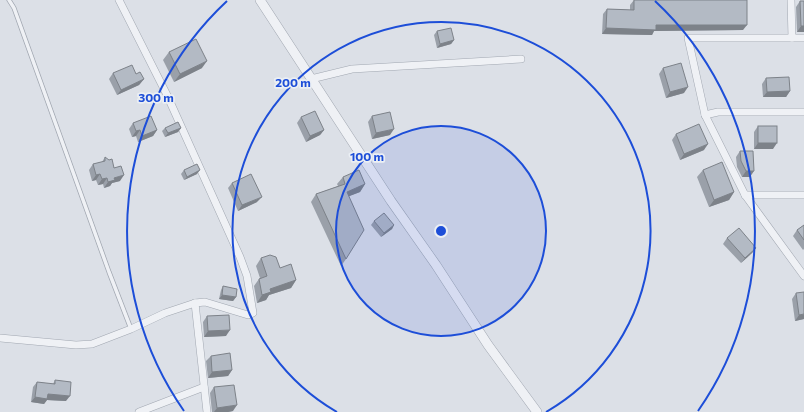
<svg xmlns="http://www.w3.org/2000/svg" width="804" height="412" font-family="Commissioner,sans-serif">
<style>
.lines{fill:none;stroke-linecap:round;stroke-linejoin:round}
.service-casing{stroke:#a1a7b1;stroke-width:5}
.minor-casing{stroke:#a1a7b1;stroke-width:8}
.tertiary-casing{stroke:#a1a7b1;stroke-width:10}
.service{stroke:#eff1f5;stroke-width:3.5}
.minor{stroke:#eff1f5;stroke-width:7}
.tertiary{stroke:#eff1f5;stroke-width:9}
.wall{fill:#9aa0a9}
.shaded-wall{fill:#7d8289}
.building{fill:#b3bac4;stroke:#7d8289}
.ring{fill:none;stroke:#1d4ed8;stroke-width:2}
.centre{fill:#1d4ed8;stroke:#ebeff4;stroke-width:2}
.ring-label{font-size:12px;text-anchor:middle;font-weight:bold;fill:#1d4ed8;stroke:#ebeff4;stroke-width:3.5;stroke-linejoin:round;paint-order:stroke}
</style>
<rect width="100%" height="100%" fill="#dce0e7"/>
<g class="lines">
<g class="service-casing">
<path id="service" d="M9,0L14,8L109,272L131,329"/>
</g>
<g class="minor-casing">
<g id="minor">
<path d="M791,0L792,38"/>
<path d="M804,38H688L705,115L745,195L804,276"/>
<path d="M311,79L352,69L521,59"/>
<path d="M705,115L718,112H804"/>
<path d="M745,195H804"/>
<path d="M195,303L207,412"/>
<path d="M0,338L76,345L92,344L131,329L165,313L195,303L205,302L248,315L253,313L247,276L240,257L167,95L119,0"/>
<path d="M139,412L204,387"/>
</g>
</g>
<g class="tertiary-casing">
<path id="tertiary" d="M260,0L391,201L436,265L488,345L537,412"/>
</g>
<use href="#service" class="service"/>
<use href="#minor" class="minor"/>
<use href="#tertiary" class="tertiary"/>
</g>
<g class="wall">
<path d="M634,0H747L743,30L654,31L652,35L602,34L603,14L607,9L630,10V5Z"/>
<path d="M800,1H804V32H797L796,7Z"/>
<path d="M437,31L454,40L451,44L437,48L434,35Z"/>
<path d="M169,52L202,68L174,82L163,60Z"/>
<path d="M663,68L684,93L666,98L659,74Z"/>
<path d="M113,73L144,79L139,85L117,95L109,79Z"/>
<path d="M766,78L790,91L786,97H763L762,84Z"/>
<path d="M372,116L390,135L372,139L368,122Z"/>
<path d="M301,117L324,130L320,135L306,142L297,123Z"/>
<path d="M133,123L157,130L153,136L138,142L136,136L132,137L129,129Z"/>
<path d="M758,126L773,149H754V132Z"/>
<path d="M165,128H181L178,132L165,137L162,131Z"/>
<path d="M676,134L704,150L680,160L672,140Z"/>
<path d="M740,151L750,177H742L737,167L736,157Z"/>
<path d="M105,157L114,168L120,181L112,183L110,186L104,188L103,184L98,185L96,180L92,181L89,170L93,164L102,162Z"/>
<path d="M184,170L197,174L184,180L181,174Z"/>
<path d="M703,170L734,192L729,200L709,207L697,177Z"/>
<path d="M343,177L365,184L360,192L349,196L346,259L341,266L311,202L316,194L338,186L337,184Z"/>
<path d="M232,183L257,202L238,211L228,188Z"/>
<path d="M374,221L394,225L392,229L381,237L371,225Z"/>
<path d="M804,225V249L803,250L793,236L797,230Z"/>
<path d="M727,238L756,248L752,253L741,263L723,244Z"/>
<path d="M261,258L280,268L296,280L291,288L269,295L266,300L257,303L254,286L259,279L260,278L256,266Z"/>
<path d="M223,286L236,297L233,301L219,299L221,290Z"/>
<path d="M796,293L804,319L795,321L792,299Z"/>
<path d="M207,316L226,336L204,337L203,322Z"/>
<path d="M211,356L232,370L228,376L208,378L206,361Z"/>
<path d="M55,380L66,401L47,400L44,404L31,402L33,387L37,382L53,384Z"/>
<path d="M214,387L233,411L228,412H212L210,393Z"/>
</g>
<g class="shaded-wall">
<path d="M656,25H747L743,30L654,31L652,35L602,34L606,28Z"/>
<path d="M801,26H804V32H797Z"/>
<path d="M454,40L451,44L437,48L440,44Z"/>
<path d="M207,61L202,68L174,82L180,74Z"/>
<path d="M144,79L139,85L117,95L121,90Z"/>
<path d="M688,87L684,93L666,98L670,92Z"/>
<path d="M790,91L786,97H763L767,92Z"/>
<path d="M181,128L178,132L165,137L168,133Z"/>
<path d="M394,129L390,135L372,139L376,133Z"/>
<path d="M140,130L136,136L132,137L136,131Z"/>
<path d="M157,130L153,136L138,142L142,136Z"/>
<path d="M324,130L320,135L306,142L310,136Z"/>
<path d="M758,143H777L773,149H754Z"/>
<path d="M708,144L704,150L680,160L684,154Z"/>
<path d="M200,170L197,174L184,180L187,177Z"/>
<path d="M746,171H754L750,177H742Z"/>
<path d="M100,174L96,180L92,181L96,175Z"/>
<path d="M124,175L120,181L112,183L110,186L104,188L108,182L114,178Z"/>
<path d="M107,178L103,184L98,185L102,179Z"/>
<path d="M365,184L360,192L342,199L347,192Z"/>
<path d="M734,192L729,200L709,207L714,200Z"/>
<path d="M262,197L257,202L238,211L242,205Z"/>
<path d="M394,225L392,229L381,237L384,233Z"/>
<path d="M756,248L752,253L741,263L745,258Z"/>
<path d="M296,280L291,288L269,295L266,300L257,303L262,295L270,289Z"/>
<path d="M222,295L236,297L233,301L219,299Z"/>
<path d="M804,314V319L795,321L799,315Z"/>
<path d="M230,330L226,336L204,337L208,331Z"/>
<path d="M232,370L228,376L208,378L212,372Z"/>
<path d="M48,394L70,396L66,401L47,400L44,404L31,402L35,397Z"/>
<path d="M237,405L233,411L228,412H214L217,408Z"/>
</g>
<g class="building">
<path d="M634,0H747V25H656V30L606,28L607,9L634,10Z"/>
<path d="M800,1H804V26H801Z"/>
<path d="M451,28L454,40L440,44L437,31Z"/>
<path d="M196,39L207,61L180,74L169,52Z"/>
<path d="M681,63L688,87L670,92L663,68Z"/>
<path d="M132,65L136,74L140,72L144,79L121,90L113,73Z"/>
<path d="M789,77L790,91L767,92L766,78Z"/>
<path d="M315,111L324,130L310,136L301,117Z"/>
<path d="M390,112L394,129L376,133L372,116Z"/>
<path d="M151,116L157,130L142,136L140,130L136,131L133,123Z"/>
<path d="M178,122L181,128L168,133L165,128Z"/>
<path d="M699,124L708,144L684,154L676,134Z"/>
<rect x="758" y="126" width="19" height="17"/>
<path d="M740,151H753L754,171H746L741,161Z"/>
<path d="M105,157L109,160L112,159L114,168L121,166L124,175L114,178L115,180L108,182L107,178L102,179L100,174L96,175L93,164L105,161Z"/>
<path d="M722,162L734,192L714,200L703,170Z"/>
<path d="M197,164L200,170L187,177L184,170Z"/>
<path d="M359,170L365,184L347,192L364,230L346,259L316,194L345,184L343,177Z"/>
<path d="M251,174L262,197L242,205L232,183Z"/>
<path d="M384,213L394,225L384,233L374,221Z"/>
<path d="M804,225V240L797,230Z"/>
<path d="M739,228L756,248L745,258L727,238Z"/>
<path d="M270,255L276,257L280,268L291,264L296,280L270,289L271,292L262,295L259,279L267,276L261,258Z"/>
<path d="M223,286L237,289L236,297L222,295Z"/>
<path d="M804,292V314L799,315L796,293Z"/>
<path d="M229,315L230,330L208,331L207,316Z"/>
<path d="M230,353L232,370L212,372L211,356Z"/>
<path d="M55,380L71,382L70,396L48,394L47,399L35,397L37,382L55,384Z"/>
<path d="M234,385L237,405L217,408L214,387Z"/>
</g>
<circle cx="441" cy="231" r="105" fill="#1d4ed8" fill-opacity=".12"/>
<g class="ring">
<circle cx="441" cy="231" r="105"/>
<path d="M337 412A209 209 0 1 1 546 412"/>
<path d="M184 411A314 314 0 0 1 227 1M655 1A314 314 0 0 1 698 411"/>
</g>
<circle cx="441" cy="231" r="6" class="centre"/>
<g class="ring-label">
<text x="293" y="87">200 m</text>
<text x="156" y="102">300 m</text>
<text x="367" y="161">100 m</text>
</g>
</svg>
